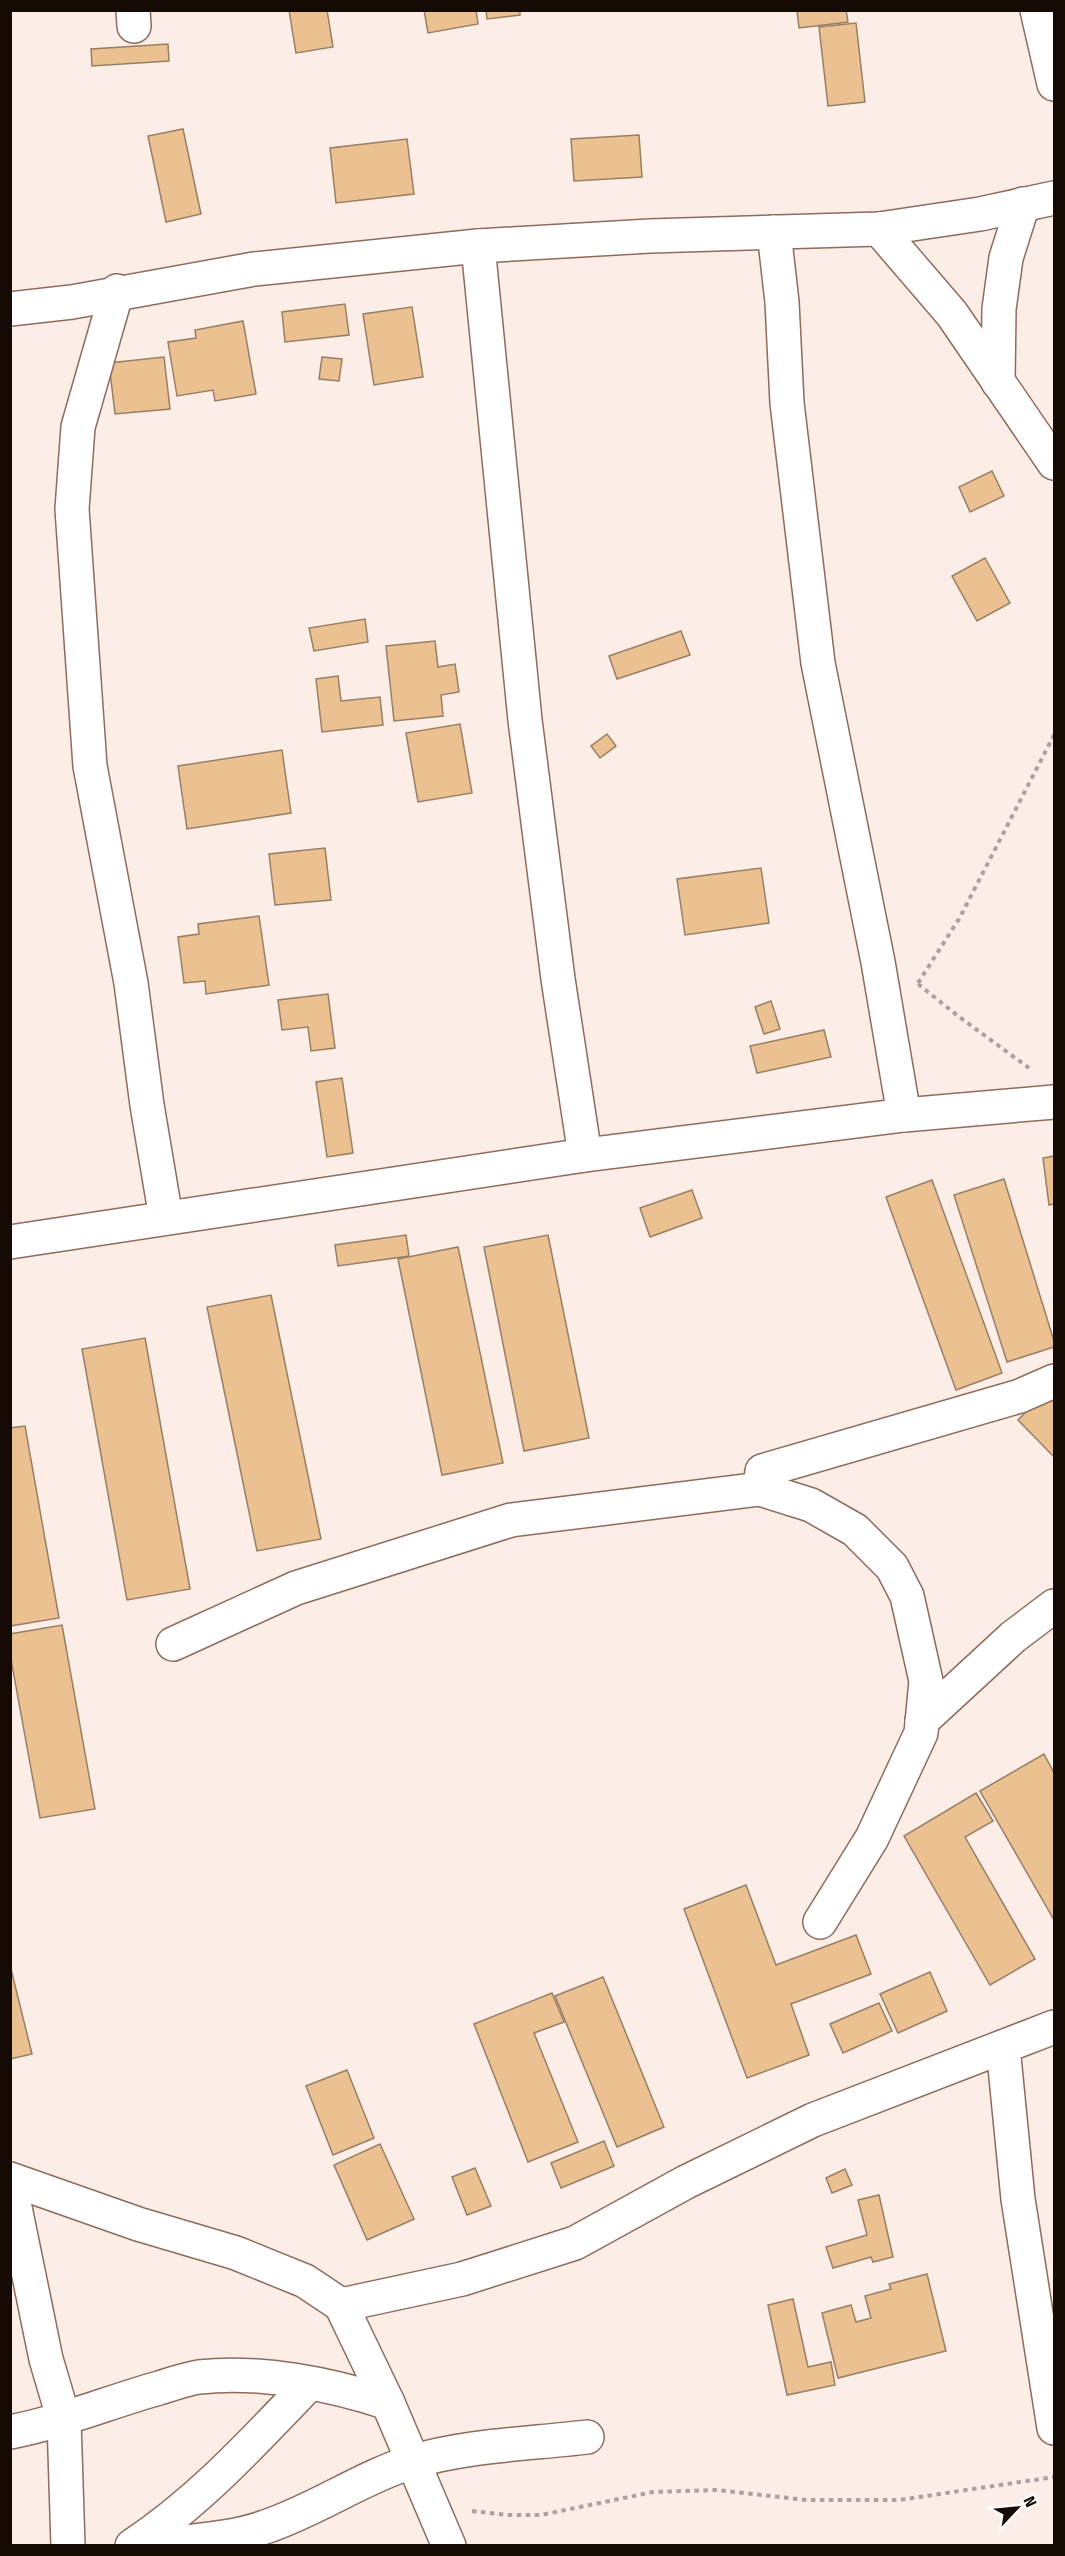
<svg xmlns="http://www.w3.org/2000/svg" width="1065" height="2556" font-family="'Fira Sans Condensed',sans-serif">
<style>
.building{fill:#ebc192;stroke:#977f65;stroke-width:1.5}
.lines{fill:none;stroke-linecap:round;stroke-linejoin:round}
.minor-casing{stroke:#8d6c5e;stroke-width:36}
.path{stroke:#afa19a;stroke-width:4;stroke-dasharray:4.5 4.5;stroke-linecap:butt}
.minor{stroke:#fff;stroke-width:33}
</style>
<rect width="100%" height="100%" fill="#fcede6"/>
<g class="building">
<path d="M289,10H327L333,47L296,53Z"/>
<path d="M424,10H476L478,24L428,33Z"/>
<path d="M486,10H520V15L487,19Z"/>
<path d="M797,10H846L848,22L799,28Z"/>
<path d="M856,23L865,102L828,106L819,27Z"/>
<path d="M168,44L169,61L92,66L91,49Z"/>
<path d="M183,129L201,214L166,222L148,136Z"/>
<path d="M639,135L642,177L574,181L571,139Z"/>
<path d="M407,139L414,194L336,203L330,148Z"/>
<path d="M345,304L349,335L285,342L282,312Z"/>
<path d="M412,307L423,377L374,385L363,314Z"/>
<path d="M243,321L256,394L215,401L213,390L177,396L168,342L196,338L195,330Z"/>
<path d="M164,357L170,409L115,414L109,363Z"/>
<path d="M322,357L342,359L339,381L319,379Z"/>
<path d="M992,471L1004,496L970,512L959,487Z"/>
<path d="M985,558L1010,603L977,621L952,576Z"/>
<path d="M365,619L368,642L314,651L309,628Z"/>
<path d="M681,631L690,655L617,679L609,656Z"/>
<path d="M435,641L438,667L455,664L459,692L441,695L443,716L394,721L386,646Z"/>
<path d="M338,676L341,701L380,697L383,725L322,732L316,679Z"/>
<path d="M460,724L472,793L418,802L406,733Z"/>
<path d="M607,734L616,746L600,758L591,746Z"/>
<path d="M282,750L291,813L187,829L178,766Z"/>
<path d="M325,848L331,900L275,905L269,854Z"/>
<path d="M761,868L769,923L685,935L677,879Z"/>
<path d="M259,916L269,985L206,994L205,981L184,983L178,937L199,934L198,924Z"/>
<path d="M328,994L335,1048L311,1051L308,1027L282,1030L278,1000Z"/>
<path d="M771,1001L780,1029L764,1034L755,1007Z"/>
<path d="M824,1030L831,1057L757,1073L750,1046Z"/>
<path d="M342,1078L353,1153L327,1157L316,1082Z"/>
<path d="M1054,1156V1204L1049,1205L1043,1158Z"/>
<path d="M1004,1179L1054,1341V1347L1007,1362L954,1195Z"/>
<path d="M932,1180L1002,1373L956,1390L886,1197Z"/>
<path d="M692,1190L702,1218L650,1237L640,1208Z"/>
<path d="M406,1235L409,1256L338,1266L335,1245Z"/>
<path d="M548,1235L589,1438L524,1451L484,1247Z"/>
<path d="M458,1247L503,1463L442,1475L398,1259Z"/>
<path d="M271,1295L321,1539L257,1551L207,1307Z"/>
<path d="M145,1338L190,1589L127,1600L82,1349Z"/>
<path d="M1052,1386L1054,1389V1457L1018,1420Z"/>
<path d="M25,1426L59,1618L10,1626V1428Z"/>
<path d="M62,1625L95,1809L40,1818L10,1654V1634Z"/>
<path d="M1044,1754L1054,1773V1920L980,1791Z"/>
<path d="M976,1793L993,1821L965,1837L1035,1959L990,1985L904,1836Z"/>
<path d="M746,1885L776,1965L856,1935L871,1974L791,2004L809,2055L747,2078L684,1909Z"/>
<path d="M10,1965L32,2054L10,2059Z"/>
<path d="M930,1972L947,2011L898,2033L880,1994Z"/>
<path d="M603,1977L664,2127L617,2147L555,1996Z"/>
<path d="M552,1993L564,2022L534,2033L578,2142L528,2162L474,2024Z"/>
<path d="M879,2003L892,2031L843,2053L830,2024Z"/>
<path d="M347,2070L374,2138L333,2155L306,2086Z"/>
<path d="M604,2141L614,2166L561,2188L551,2163Z"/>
<path d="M380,2144L414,2219L367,2240L334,2165Z"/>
<path d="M475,2168L491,2206L467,2215L452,2177Z"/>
<path d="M845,2169L852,2185L832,2193L826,2178Z"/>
<path d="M879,2195L893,2257L873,2262L871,2257L833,2268L826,2247L867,2235L858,2200Z"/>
<path d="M927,2274L946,2351L838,2378L822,2313L851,2305L856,2322L871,2318L865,2296L891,2289L889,2284Z"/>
<path d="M793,2299L808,2367L831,2362L835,2385L787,2395L768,2305Z"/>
</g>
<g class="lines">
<g class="minor-casing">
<g id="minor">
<path d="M133,10L134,26"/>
<path d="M1037,10L1054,84"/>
<path d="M879,229L952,314L1054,463"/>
<path d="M774,232L782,302L787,403L818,663L878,962L904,1115"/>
<path d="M478,246L525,720L558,979L585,1155"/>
<path d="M117,291L78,427L72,509L90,766L131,983L147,1105L166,1218"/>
<path d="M10,309L72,302L254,269L478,246L650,236L879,229L980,214L1054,198"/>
<path d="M998,382L999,309L1006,258L1023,204"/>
<path d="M10,1242L585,1155L904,1115L1054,1102"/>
<path d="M760,1489L811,1505L855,1530L892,1567L907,1596L926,1681L921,1733L872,1838L820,1922"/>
<path d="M173,1644L296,1588L511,1520L760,1489L762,1471L1020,1396L1054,1381"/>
<path d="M922,1721L1013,1637L1054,1606"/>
<path d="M1003,2047L1018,2199L1054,2428"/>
<path d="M10,2179L138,2224L236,2253L305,2281L341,2305L388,2403L449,2546"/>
<path d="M10,2183L46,2359L64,2420L68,2546"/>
<path d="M341,2305L462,2279L575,2243L686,2182L813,2120L1054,2027"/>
<path d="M10,2432C62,2422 109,2402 159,2388C172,2384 186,2379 199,2377C260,2370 331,2384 388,2403"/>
<path d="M132,2546C201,2500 252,2443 309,2384"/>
<path d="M153,2546C191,2540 229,2540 265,2527C316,2510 359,2479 411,2462C467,2445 529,2444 587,2437"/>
</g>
</g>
<g class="path">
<path d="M918,983L959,919L1054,735"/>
<path d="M918,984L958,1016L1029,1068"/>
<path d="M472,2511L507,2515H541L653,2492L716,2490L807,2500H899L1054,2477"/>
</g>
<use href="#minor" class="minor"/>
</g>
<rect width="1065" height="2556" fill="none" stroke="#160a05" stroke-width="24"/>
<g transform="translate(1017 2508) rotate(64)" stroke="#ffffff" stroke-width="4.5" paint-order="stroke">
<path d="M0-4.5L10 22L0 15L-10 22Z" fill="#160a05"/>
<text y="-9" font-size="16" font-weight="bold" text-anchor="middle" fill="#160a05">N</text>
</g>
</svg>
